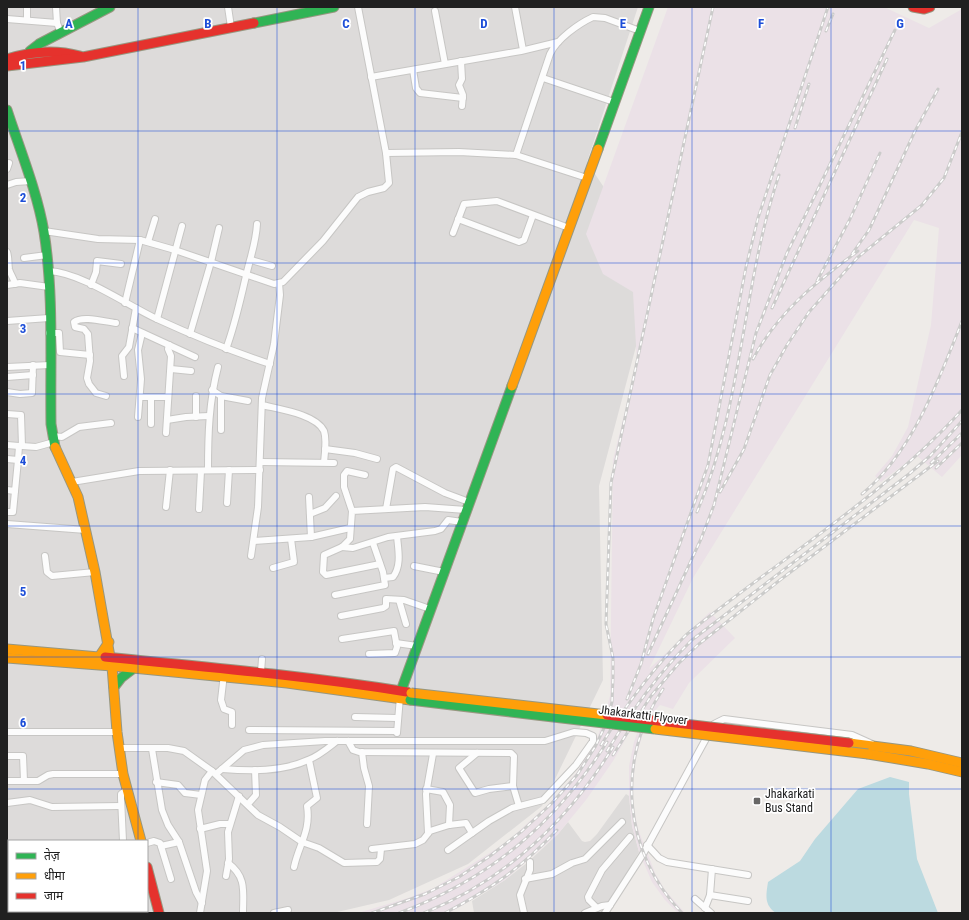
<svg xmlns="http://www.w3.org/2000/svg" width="969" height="920" font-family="'Roboto Condensed','Noto Sans Devanagari',sans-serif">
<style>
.residential{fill:#dddbda;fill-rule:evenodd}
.industrial{fill:#ebe1e7}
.water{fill:#bcdae0}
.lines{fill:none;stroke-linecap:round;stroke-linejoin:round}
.street-casing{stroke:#c7c6c4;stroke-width:8}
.fast-casing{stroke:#979780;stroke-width:11}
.slow-casing{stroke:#979780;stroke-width:11}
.jam-casing{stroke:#979780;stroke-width:11}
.street{stroke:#fcfcfc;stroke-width:6}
.fast{stroke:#30b455;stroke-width:9}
.slow{stroke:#ff9f0a;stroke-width:9}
.jam{stroke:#e5322d;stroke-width:9}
.rail-casing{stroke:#cbcbca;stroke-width:3}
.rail{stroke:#fff;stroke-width:1.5;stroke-dasharray:4.5;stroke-linecap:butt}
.fast-bridge-casing{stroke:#979780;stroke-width:11;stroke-linecap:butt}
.slow-bridge-casing{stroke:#979780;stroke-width:11;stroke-linecap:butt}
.jam-bridge-casing{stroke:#979780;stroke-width:11;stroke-linecap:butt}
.fast-bridge{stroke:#30b455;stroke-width:9}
.slow-bridge{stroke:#ff9f0a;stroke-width:9}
.jam-bridge{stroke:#e5322d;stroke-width:9}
.grid{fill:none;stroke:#1d4ed8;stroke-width:1;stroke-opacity:0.55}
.poi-dot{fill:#686766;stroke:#fff;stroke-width:1.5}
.labels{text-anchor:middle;stroke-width:3.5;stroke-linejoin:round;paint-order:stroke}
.street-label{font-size:12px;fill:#202020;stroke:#fff}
.poi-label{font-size:12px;fill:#202020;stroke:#fff;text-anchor:start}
.grid-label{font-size:13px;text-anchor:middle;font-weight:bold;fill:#1d4ed8;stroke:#fff;stroke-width:3.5;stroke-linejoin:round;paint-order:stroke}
</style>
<rect width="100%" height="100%" fill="#eeebe8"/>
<g class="residential">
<path d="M7,7H638L587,162L657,267L599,486L603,680L542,806L468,864L389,900L333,913H7ZM9,841H147V911H9Z"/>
<path d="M626,794L629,796L632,826L639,852L604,913H474L472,901L505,880L528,862L558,834L568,822L582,841L585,842L590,841L597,834Z"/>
</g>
<path class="industrial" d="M668,7H884L929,28L962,9V455L942,477L916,455L881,482L875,476L892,456L908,427L931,325L939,228L914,220L693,578L649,669L710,612L735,638L689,683L673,709L660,705L650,716L642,736L636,757L633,784V806L638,829L655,873L665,890L685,913H678L665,900L652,882L639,852L632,826L629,796V766L634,742L643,715L641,712L613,761L586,800L558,834L505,880L449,913H358L408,898L434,888L507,842L552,801L577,772L598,736L610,696L613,460L637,363L633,292L603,274L586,234Z"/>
<path class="water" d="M890,777L909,782V794L917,859L938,913H776C764,905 766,895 768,882L800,861L815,839L858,789Z"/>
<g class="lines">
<g class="street-casing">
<g id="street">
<path d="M27,7V20"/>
<path d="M56,7L57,23L61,33"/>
<path d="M228,7L231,27"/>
<path d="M515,7L523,50"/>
<path d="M435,11L445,64"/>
<path d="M7,19L57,23"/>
<path d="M461,61L462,79L459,85L463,95L462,106"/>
<path d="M413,70L416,88L420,93L463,98"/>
<path d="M371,77L521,51L558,42"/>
<path d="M543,78L614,102"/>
<path d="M386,153L459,152L516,155"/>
<path d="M7,169L9,163"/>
<path d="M587,178L516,155L550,54C557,39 578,24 593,17L605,18L640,31"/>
<path d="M7,185L16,182L31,181"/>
<path d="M458,219L519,242L524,240L533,215"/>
<path d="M44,231L98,239L140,240L175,250L274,284L283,282L323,241L358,197L368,192L384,188L389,183L386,153L358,7"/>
<path d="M453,233L464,204L497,201L569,228"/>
<path d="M148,242L155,219"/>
<path d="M7,252C9,258 8,263 9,269C10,274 14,278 15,284"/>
<path d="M24,258L47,255"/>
<path d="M251,260L272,266"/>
<path d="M49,271C82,273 125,304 157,319C194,336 231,351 270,364"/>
<path d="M7,285L20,283L49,287"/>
<path d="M91,285L96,272L97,261L121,264"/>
<path d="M125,303L140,240"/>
<path d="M157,319L182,226"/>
<path d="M7,321L49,318"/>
<path d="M132,328L195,357"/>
<path d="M49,333H59L60,352L90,355"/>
<path d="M190,334L211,262L219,228"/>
<path d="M226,349C235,325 240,301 246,276C250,258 256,243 257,224"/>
<path d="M7,367L50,365"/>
<path d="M171,369L191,371"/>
<path d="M124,376L122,356L129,347L136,308"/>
<path d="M7,377L33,375"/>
<path d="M212,390L221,396L248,401"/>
<path d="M7,392L20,394L32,393L33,365"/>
<path d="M106,396L96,393L89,384L87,378L90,361L88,334L84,329L75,327L74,322C83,315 105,322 116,323"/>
<path d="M196,396V417"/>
<path d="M140,397H168"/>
<path d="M262,405C278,409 316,414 324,431C327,440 325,453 324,462"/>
<path d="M7,414L21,415L22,446L36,447L54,442"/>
<path d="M138,417L141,379L138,350L142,333"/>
<path d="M167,420L186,417L209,416"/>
<path d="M151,424V397"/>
<path d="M221,430V396"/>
<path d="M166,433L171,356L168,349L169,345"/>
<path d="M53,436L62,437L79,427L111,423"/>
<path d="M7,445L19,446"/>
<path d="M325,449L355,453L377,459"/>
<path d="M7,459L18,460L15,491L7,490"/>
<path d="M18,460L19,446H22"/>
<path d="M261,462L334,463"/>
<path d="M208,470C208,435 209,401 218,367"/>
<path d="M72,482L139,471L260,470"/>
<path d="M309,497L311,537"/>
<path d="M227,503L229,470"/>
<path d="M166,507L170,470"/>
<path d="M199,509L201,471"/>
<path d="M386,509L393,469L396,467L445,493L469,502"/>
<path d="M352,511L344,487V475L347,471L365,475"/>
<path d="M7,512H13L15,491"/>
<path d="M310,514L325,508L336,496"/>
<path d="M7,524L86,530"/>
<path d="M254,541L311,537L350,528"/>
<path d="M342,547L353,548L388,537L435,531L441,529L448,520L462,522"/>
<path d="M45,556L47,572L52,576L95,572"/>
<path d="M251,556L258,507L262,398L274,344L280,295L279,283"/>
<path d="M380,564L326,575L323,572L324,555L342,547L350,539L352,511L425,507L466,510"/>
<path d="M414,566L444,572"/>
<path d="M273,568L294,562L291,539"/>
<path d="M384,578L393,577C402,565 398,549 397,536"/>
<path d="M335,595L385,585L383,572L373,543"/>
<path d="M399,600L406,624"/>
<path d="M341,616L383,608L386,606V599L404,600L430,609"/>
<path d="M342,639L394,631L397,647L395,653L369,654"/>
<path d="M396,643L417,646"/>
<path d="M261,672L262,659"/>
<path d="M224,674L221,700L224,709L232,712V725"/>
<path d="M355,717L397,718"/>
<path d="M249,730L397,731"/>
<path d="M7,732H117"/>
<path d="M397,733L400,697"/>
<path d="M348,741L353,750L359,752L511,753L514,756L513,786L519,806"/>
<path d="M119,748H168L184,751L212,771L258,815L280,827L302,842L319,848L344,863L377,862L380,859L381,849"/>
<path d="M152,749L162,810L168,825L179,842L196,892L202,903"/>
<path d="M362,752L364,768L369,786L367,824"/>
<path d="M477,753L459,768L475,793L489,789L513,786"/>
<path d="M7,756H23L24,781"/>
<path d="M222,769C250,771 282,772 308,760C319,756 328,748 337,741"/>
<path d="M216,774L244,750L263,745L325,741H545L574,732L586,733L593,736V741L576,765L543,800L512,808L489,821L448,850"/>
<path d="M7,781H38L48,775L53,774H123"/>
<path d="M156,782L178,785L185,793L201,795"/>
<path d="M426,789L443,792L450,805L449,825"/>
<path d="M7,803L30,800L52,807L121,806"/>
<path d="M248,804L256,795L255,770"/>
<path d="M200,829L220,824H229"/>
<path d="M428,833L426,794L433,754"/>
<path d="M123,841L121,798V794L126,790"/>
<path d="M147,843L154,841L160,843L171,879"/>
<path d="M7,844H9"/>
<path d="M647,845L659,858L667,862L748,875"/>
<path d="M161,846L179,842"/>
<path d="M372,849L415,844L423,840L430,831L449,825L466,823L472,833"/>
<path d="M228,863C247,877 243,892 243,913"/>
<path d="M7,867L9,868"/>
<path d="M294,867C299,844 311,831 307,806L317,798L309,760"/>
<path d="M226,876L229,859L228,832L239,796"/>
<path d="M525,879L552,874L572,863L585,859L622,822"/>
<path d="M710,895L748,901"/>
<path d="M695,899L711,913"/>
<path d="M597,908L589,900L588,897L602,870L630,837"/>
<path d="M705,908L710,895L712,869"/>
<path d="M7,909H9"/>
<path d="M52,911L53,913"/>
<path d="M80,911V913"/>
<path d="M125,913V911"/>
<path d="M200,913L207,871L198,810L205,780L212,771"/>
<path d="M274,913L288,910"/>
<path d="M524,913L520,895L530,870V862"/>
<path d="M585,913L602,906L610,905"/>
<path d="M605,913L643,854L714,724L724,719L852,735L872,744"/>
</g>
</g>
<g class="fast-casing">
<g id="fast">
<path d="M254,23L334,7"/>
<path d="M30,51L39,44L110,7"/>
<path d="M7,110C20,150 37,191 44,232C54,295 50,361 51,424L55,447"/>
<path d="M598,149L649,7"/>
<path d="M114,687L121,678L134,668"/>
<path d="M401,691L512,386"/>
</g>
</g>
<g class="slow-casing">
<g id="slow">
<path d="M512,386L598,149"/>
<path d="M55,447L78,497L95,572L110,657"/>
<path d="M7,649L99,657L109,642"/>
<path d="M7,658L112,666L117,732L123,774L141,841"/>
<path d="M112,666L287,683L410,700"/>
<path d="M849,743L911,751L962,763"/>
<path d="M868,754L928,764L962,772"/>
</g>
</g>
<g class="jam-casing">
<g id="jam">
<path d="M913,7L924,9L930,7"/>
<path d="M7,59C32,51 55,49 80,56"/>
<path d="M7,66L83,57L254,23"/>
<path d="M105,657C206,667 307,676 407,692"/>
<path d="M147,867L159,913"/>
</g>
</g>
<use href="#street" class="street"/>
<use href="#fast" class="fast"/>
<use href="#slow" class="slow"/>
<use href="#jam" class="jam"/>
<g class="rail-casing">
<g id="rail">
<path d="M826,31L833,14"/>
<path d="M795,128L809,84"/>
<path d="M852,254L869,230L915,131L938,89"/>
<path d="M817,281L850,219L880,153"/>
<path d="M772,308L887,59"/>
<path d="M753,359C778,312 816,282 858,251"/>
<path d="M931,463L962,433"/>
<path d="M936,468L962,443"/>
<path d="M720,492L744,449L770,375L787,345L809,312L857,258L922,205L944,178L962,132"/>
<path d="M862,494C912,453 939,380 962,321"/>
<path d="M697,512C743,405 742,285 779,175"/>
<path d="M648,654L701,539L714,505L756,333L787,253L895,30"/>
<path d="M663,689C615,760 623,852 682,913"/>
<path d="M627,699L641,664L653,619L708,465L746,267L758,218L828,7"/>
<path d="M601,745C626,705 653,668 686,635C778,560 882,498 962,410"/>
<path d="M607,751C632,711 658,673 692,640L909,474L930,456L962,421"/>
<path d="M613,755L651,696L679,663L699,644L780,580L938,461"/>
<path d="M372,913L425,894L459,877L490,856L522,831L552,803L577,775L595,747L606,724L612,702L613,678V658L606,624L611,483L713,7"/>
<path d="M399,913C490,879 555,824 607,742"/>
<path d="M424,913C505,880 568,821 613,747"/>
<path d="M445,913C491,889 521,868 557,830"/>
</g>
</g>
<use href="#rail" class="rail"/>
<g class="fast-bridge-casing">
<path id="fast-bridge" d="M410,700L655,729"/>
</g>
<g class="slow-bridge-casing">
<g id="slow-bridge">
<path d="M411,693L607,715"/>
<path d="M655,729L868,754"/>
</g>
</g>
<g class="jam-bridge-casing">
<path id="jam-bridge" d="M607,715L849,743"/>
</g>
<use href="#fast-bridge" class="fast-bridge"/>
<use href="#slow-bridge" class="slow-bridge"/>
<use href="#jam-bridge" class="jam-bridge"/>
</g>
<path class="grid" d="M138,7V841M277,7V913M415,7V913M554,7V913M692,7V913M831,7V913M7,131H962M7,263H962M7,394H962M7,526H962M7,657H962M7,789H962M138,911V913"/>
<rect class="poi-dot" x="753" y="797" width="8" height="8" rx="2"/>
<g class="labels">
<g class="street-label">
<text transform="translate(643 715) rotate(7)" y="4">Jhakarkatti Flyover</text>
</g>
<g class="poi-label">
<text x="765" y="798">Jhakarkati<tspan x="765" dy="14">Bus Stand</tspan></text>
</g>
</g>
<g class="grid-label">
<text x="69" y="28">A</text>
<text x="208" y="28">B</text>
<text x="346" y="28">C</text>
<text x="484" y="28">D</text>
<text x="623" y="28">E</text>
<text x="761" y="28">F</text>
<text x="900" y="28">G</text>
<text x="23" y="70">1</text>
<text x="23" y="202">2</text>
<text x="23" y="333">3</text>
<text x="23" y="465">4</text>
<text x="23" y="596">5</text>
<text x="23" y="727">6</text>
</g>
<rect width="969" height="920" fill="none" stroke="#202020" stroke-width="16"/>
<rect x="8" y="840" width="140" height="72" fill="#ffffff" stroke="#a6a6a6"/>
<rect x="16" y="853" width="20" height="6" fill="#30b455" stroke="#a6a6a6"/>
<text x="44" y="860" font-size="12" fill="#202020">तेज़</text>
<rect x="16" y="873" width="20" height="6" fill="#ff9f0a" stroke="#a6a6a6"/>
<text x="44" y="880" font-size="12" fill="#202020">धीमा</text>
<rect x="16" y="893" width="20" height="6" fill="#e5322d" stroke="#a6a6a6"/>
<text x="44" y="900" font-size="12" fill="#202020">जाम</text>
</svg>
